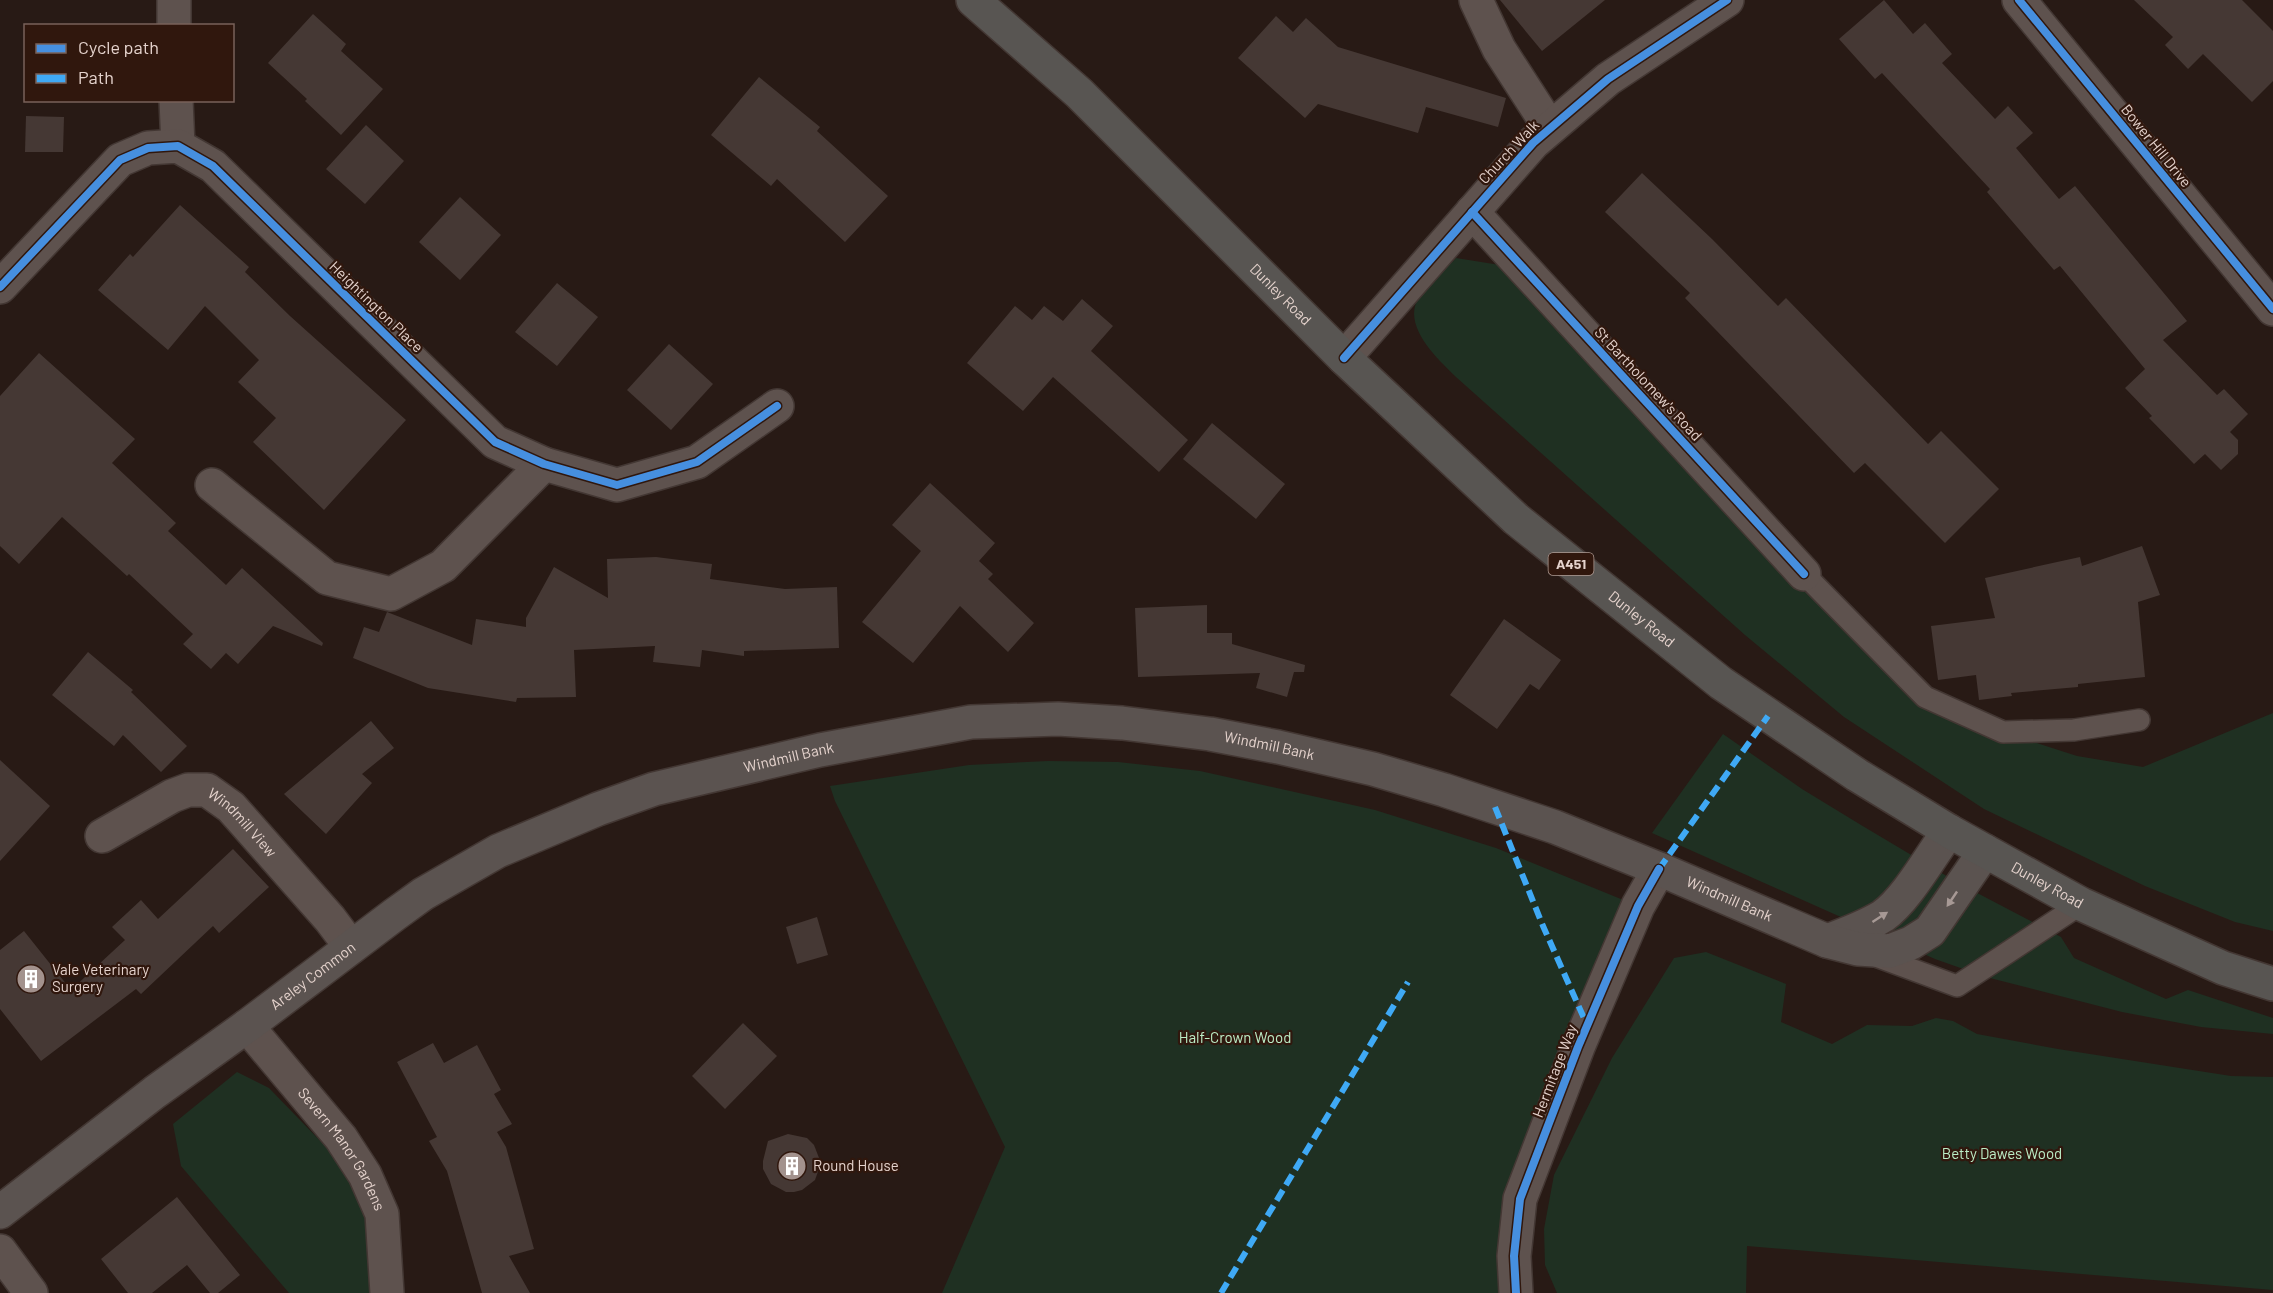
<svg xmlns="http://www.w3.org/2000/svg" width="2273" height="1293" font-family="Barlow,sans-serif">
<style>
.green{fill:#1f3022}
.building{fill:#453834}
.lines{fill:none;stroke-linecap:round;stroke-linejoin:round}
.service-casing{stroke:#433733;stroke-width:24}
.minor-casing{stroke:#433733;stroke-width:36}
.secondary-casing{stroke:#433733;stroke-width:36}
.primary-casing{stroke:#433733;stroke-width:36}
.service{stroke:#5e524e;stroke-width:21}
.minor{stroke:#5e524e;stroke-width:33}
.secondary{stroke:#5b5350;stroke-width:33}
.primary{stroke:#585552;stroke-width:33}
.quiet{stroke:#3fa9f5;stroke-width:6;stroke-dasharray:12 6;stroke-linecap:butt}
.cycleway-casing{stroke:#30170d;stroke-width:11}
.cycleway{stroke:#468fdf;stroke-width:8}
.oneway{fill:#a79995}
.labels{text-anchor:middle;stroke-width:4.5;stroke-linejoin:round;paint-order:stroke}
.shield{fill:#30170d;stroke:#af9b93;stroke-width:1.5}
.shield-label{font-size:14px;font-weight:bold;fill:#e5d3cd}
.street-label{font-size:15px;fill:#e5d3cd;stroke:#30170d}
.poi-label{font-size:15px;fill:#e5d3cd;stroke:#30170d;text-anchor:start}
.park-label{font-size:15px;fill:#bbedc6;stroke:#30170d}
</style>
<rect width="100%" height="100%" fill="#281a15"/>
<g class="green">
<path d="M1456,258L1525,269L1925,697L2003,732L2077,756L2143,767L2273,713V931L2235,922L2145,886L1984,809L1844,717L1745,635L1456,377C1439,360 1402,327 1418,299C1425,287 1446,269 1456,258Z"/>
<path d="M1723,734L1802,789L1861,825L1960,884L2061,937L2074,958L2166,999L2188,990L2273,1018V1034L2201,1027L2122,1012L1986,977L1935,959L1652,833Z"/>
<path d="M1048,761L1118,762L1200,771L1375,810L1496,848L1638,906L1520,1199L1516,1293H942L1005,1147L835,801L830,786L969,765Z"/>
<path d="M1706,952L1786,984L1781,1022L1832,1044L1867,1025L1912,1026L1936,1018L1953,1021L1977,1034L2058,1049L2231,1076L2273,1077V1290L1747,1246L1746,1293H1557L1545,1265L1544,1229L1554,1175L1612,1058L1674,958Z"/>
<path d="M237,1072L269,1088L330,1151L362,1191L374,1244V1293H289L181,1166L173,1124Z"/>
</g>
<g class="building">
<path d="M1500,0H1605L1542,51Z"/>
<path d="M1884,0L1913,34L1925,23L1952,54L1942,63L1995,119L2008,106L2033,133L2016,148L2059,199L2075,186L2187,321L2163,340L2217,395L2224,389L2248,414L2230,432L2238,440V454L2221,470L2205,454L2194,464L2149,418L2152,416L2125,388L2145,369L2060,266L2054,270L1987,192L1990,189L1882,73L1875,79L1839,39Z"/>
<path d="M2134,0H2242L2273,31V81L2252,102L2203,54L2188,69L2165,45L2173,37Z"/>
<path d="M313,14L346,44L341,51L383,89L341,135L305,101L307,99L268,63Z"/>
<path d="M1276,16L1293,32L1306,18L1338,47L1506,98L1498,127L1426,107L1418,133L1318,104L1305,118L1238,58Z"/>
<path d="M759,77L820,127L817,131L888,196L845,242L777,179L771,186L711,135Z"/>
<path d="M26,116L64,117L63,152H25Z"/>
<path d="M366,125L404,161L365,204L326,169Z"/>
<path d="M1642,173L1712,239L1778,306L1786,298L1928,444L1941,431L1999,489L1945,543L1865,463L1854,473L1685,298L1690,293L1605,212Z"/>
<path d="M460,197L501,235L460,280L419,242Z"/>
<path d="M180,205L249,267L245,272L290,316L406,420L324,510L253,442L276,418L238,382L259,360L205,306L168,350L98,290L130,254L133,257Z"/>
<path d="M557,283L598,317L557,366L515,332Z"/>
<path d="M1082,299L1113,326L1091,351L1188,440L1159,472L1053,377L1023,411L967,363L1015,306L1032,320L1044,306L1063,321Z"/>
<path d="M669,344L713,384L671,430L627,390Z"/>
<path d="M39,353L135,439L112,463L176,523L168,531L226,585L242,568L323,643L322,646L273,626L238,664L226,653L211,669L183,644L193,634L129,574L127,576L62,517L19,564L0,546V396Z"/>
<path d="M1212,423L1285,484L1256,519L1183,459Z"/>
<path d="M930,483L995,543L979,561L993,574L988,579L1034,623L1008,652L960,606L913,663L862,622L921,551L892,525Z"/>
<path d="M2142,546L2160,595L2138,602L2145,677L2078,684V687L2011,693L2012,696L1979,700L1976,675L1938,680L1931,626L1995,618L1985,578L2080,557L2082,566Z"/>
<path d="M656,557L712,564L710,579L785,589L837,587L839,648L744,651V656L702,650L700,667L653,662L655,646L574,650L576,697L517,698L516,702L428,688L353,658L364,627L379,632L387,612L472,645L476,619L526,627V618L554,567L608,598L607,559Z"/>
<path d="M1207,605V633H1232V644L1305,665L1304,672H1294L1287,697L1256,688L1260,673L1138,677L1135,608Z"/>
<path d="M1504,619L1561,660L1539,690L1530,684L1497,729L1450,695Z"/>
<path d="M88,652L133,690L131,692L187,746L161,772L123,735L114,746L52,695Z"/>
<path d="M371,721L394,748L362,774L372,783L326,834L284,794Z"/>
<path d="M0,760L50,806L0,861Z"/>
<path d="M233,849L269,887L219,933L213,926L141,994L136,989L41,1061L0,1009V950L24,931L71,990L125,940L112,927L141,900L158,919Z"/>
<path d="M817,917L828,955L797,964L786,927Z"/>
<path d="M743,1023L777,1056L725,1109L692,1076Z"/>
<path d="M433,1043L444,1063L477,1045L501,1090L494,1094L512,1124L497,1132L506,1147L534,1249L509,1256L530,1293H482L447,1171L429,1141L437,1137L397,1062Z"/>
<path d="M788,1134L807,1138L814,1145L821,1163L815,1180L802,1190L794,1192H786L771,1184L763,1169V1161L768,1141Z"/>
<path d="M177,1197L240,1275L218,1293H210L187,1265L152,1293H128L101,1259Z"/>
</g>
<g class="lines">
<g class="service-casing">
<g id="service">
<path d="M1804,574L1925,697L2003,732L2074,730L2139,720"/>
<path d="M1873,955L1957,986L2081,904"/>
</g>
</g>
<g class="minor-casing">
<g id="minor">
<path d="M174,0V26"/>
<path d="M1476,0L1499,49L1550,128"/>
<path d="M2019,0L2273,309"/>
<path d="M176,100L178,146"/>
<path d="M1472,212L1804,574"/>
<path d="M0,287L120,160L148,148L178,146L213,166L495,442L544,464L617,485L697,462L777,406"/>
<path d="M1344,358L1533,143L1608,79L1727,0"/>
<path d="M212,485L327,578L391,594L443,566L544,464"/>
<path id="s1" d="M102,836L172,796L188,790H207L231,807L330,919L351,947"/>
<path id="s2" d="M247,1026L341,1138L365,1175L382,1214L387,1293"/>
<path d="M0,1251L31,1293"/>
<path d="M1516,1293L1514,1256L1520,1199L1578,1047L1638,906L1659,869"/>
</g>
</g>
<g class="secondary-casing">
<g id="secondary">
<path d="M1827,941C1846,934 1865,927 1883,916C1907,899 1931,855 1949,831"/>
<path id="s3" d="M0,1212L155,1092L247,1026L394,915L423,894L498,851L598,809L654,789L820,750L971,722L1058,719L1122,723L1210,734L1278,747L1373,769L1444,790L1555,827L1659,869L1827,941L1858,949L1890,951L1911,943L1930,931L1985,851"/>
</g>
</g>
<g class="primary-casing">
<g id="primary">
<path id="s4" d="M973,0L1079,93L1344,358L1516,519L1721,683L1857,775L1949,831L2081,904L2223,968L2273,984"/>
</g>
</g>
<use href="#service" class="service"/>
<use href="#minor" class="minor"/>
<use href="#secondary" class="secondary"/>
<use href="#primary" class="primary"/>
<g class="quiet">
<path d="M1495,807L1543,926L1587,1025"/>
<path d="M1659,869L1768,716"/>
<path d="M1221,1293L1408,982"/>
</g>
<g class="cycleway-casing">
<g id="cycleway">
<path d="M2019,0L2273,309"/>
<path d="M1472,212L1804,574"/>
<path d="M0,287L120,160L148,148L178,146L213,166L495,442L544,464L617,485L697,462L777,406"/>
<path d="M1344,358L1533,143L1608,79L1727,0"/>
<path d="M1516,1293L1514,1256L1520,1199L1578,1047L1638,906L1659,869"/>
</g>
</g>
<use href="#cycleway" class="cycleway"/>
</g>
<defs><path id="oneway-solid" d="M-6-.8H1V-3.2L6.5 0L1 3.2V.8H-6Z" transform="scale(1.5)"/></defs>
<g class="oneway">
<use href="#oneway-solid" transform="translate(1952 899) rotate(124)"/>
<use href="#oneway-solid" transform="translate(1880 917) rotate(-33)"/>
</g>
<defs>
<g id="building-disc" transform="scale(1.5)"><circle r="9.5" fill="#a3928d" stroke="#30170d"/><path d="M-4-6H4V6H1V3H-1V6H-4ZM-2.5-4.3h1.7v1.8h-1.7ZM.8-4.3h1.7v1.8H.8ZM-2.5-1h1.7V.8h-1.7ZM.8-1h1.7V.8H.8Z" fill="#fff"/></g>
</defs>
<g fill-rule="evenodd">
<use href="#building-disc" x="31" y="979"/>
<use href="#building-disc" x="792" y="1166"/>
</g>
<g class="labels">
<rect class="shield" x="1548.5" y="553" width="45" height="22" rx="4.5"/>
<g class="shield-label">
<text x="1571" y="569">A451</text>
</g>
<g class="street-label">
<text transform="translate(2156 146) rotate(51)" y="5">Bower Hill Drive</text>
<text transform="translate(1509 152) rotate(-47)" y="5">Church Walk</text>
<text dy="5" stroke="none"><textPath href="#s4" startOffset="426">Dunley Road</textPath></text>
<text transform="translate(376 307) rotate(44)" y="5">Heightington Place</text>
<text transform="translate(1648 384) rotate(47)" y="5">St Bartholomew's Road</text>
<text dy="5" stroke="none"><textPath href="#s4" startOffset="912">Dunley Road</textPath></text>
<text dy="5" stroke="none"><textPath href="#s3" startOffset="1408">Windmill Bank</textPath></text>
<text dy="5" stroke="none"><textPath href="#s3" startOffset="922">Windmill Bank</textPath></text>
<text dy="5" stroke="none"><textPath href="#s1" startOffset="165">Windmill View</textPath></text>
<text dy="5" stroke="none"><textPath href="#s4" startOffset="1398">Dunley Road</textPath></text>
<text dy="5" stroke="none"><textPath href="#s3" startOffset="1894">Windmill Bank</textPath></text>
<text dy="5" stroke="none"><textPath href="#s3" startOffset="392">Areley Common</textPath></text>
<text transform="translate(1555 1071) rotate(-69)" y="5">Hermitage Way</text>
<text dy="5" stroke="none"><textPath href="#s2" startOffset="156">Severn Manor Gardens</textPath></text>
</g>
<g class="poi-label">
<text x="52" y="975">Vale Veterinary<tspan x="52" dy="17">Surgery</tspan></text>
<text x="813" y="1171">Round House</text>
</g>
<g class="park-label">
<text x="1235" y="1043">Half-Crown Wood</text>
<text x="2002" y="1159">Betty Dawes Wood</text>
</g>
</g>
<rect x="24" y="24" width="210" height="78" fill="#30170d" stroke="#78625a" stroke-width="1.5"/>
<rect x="36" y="44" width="30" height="9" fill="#468fdf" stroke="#78625a" stroke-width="1.5"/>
<text x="78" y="54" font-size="18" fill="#e5d3cd">Cycle path</text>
<rect x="36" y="74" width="30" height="9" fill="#3fa9f5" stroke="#78625a" stroke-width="1.5"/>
<text x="78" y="84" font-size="18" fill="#e5d3cd">Path</text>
</svg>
